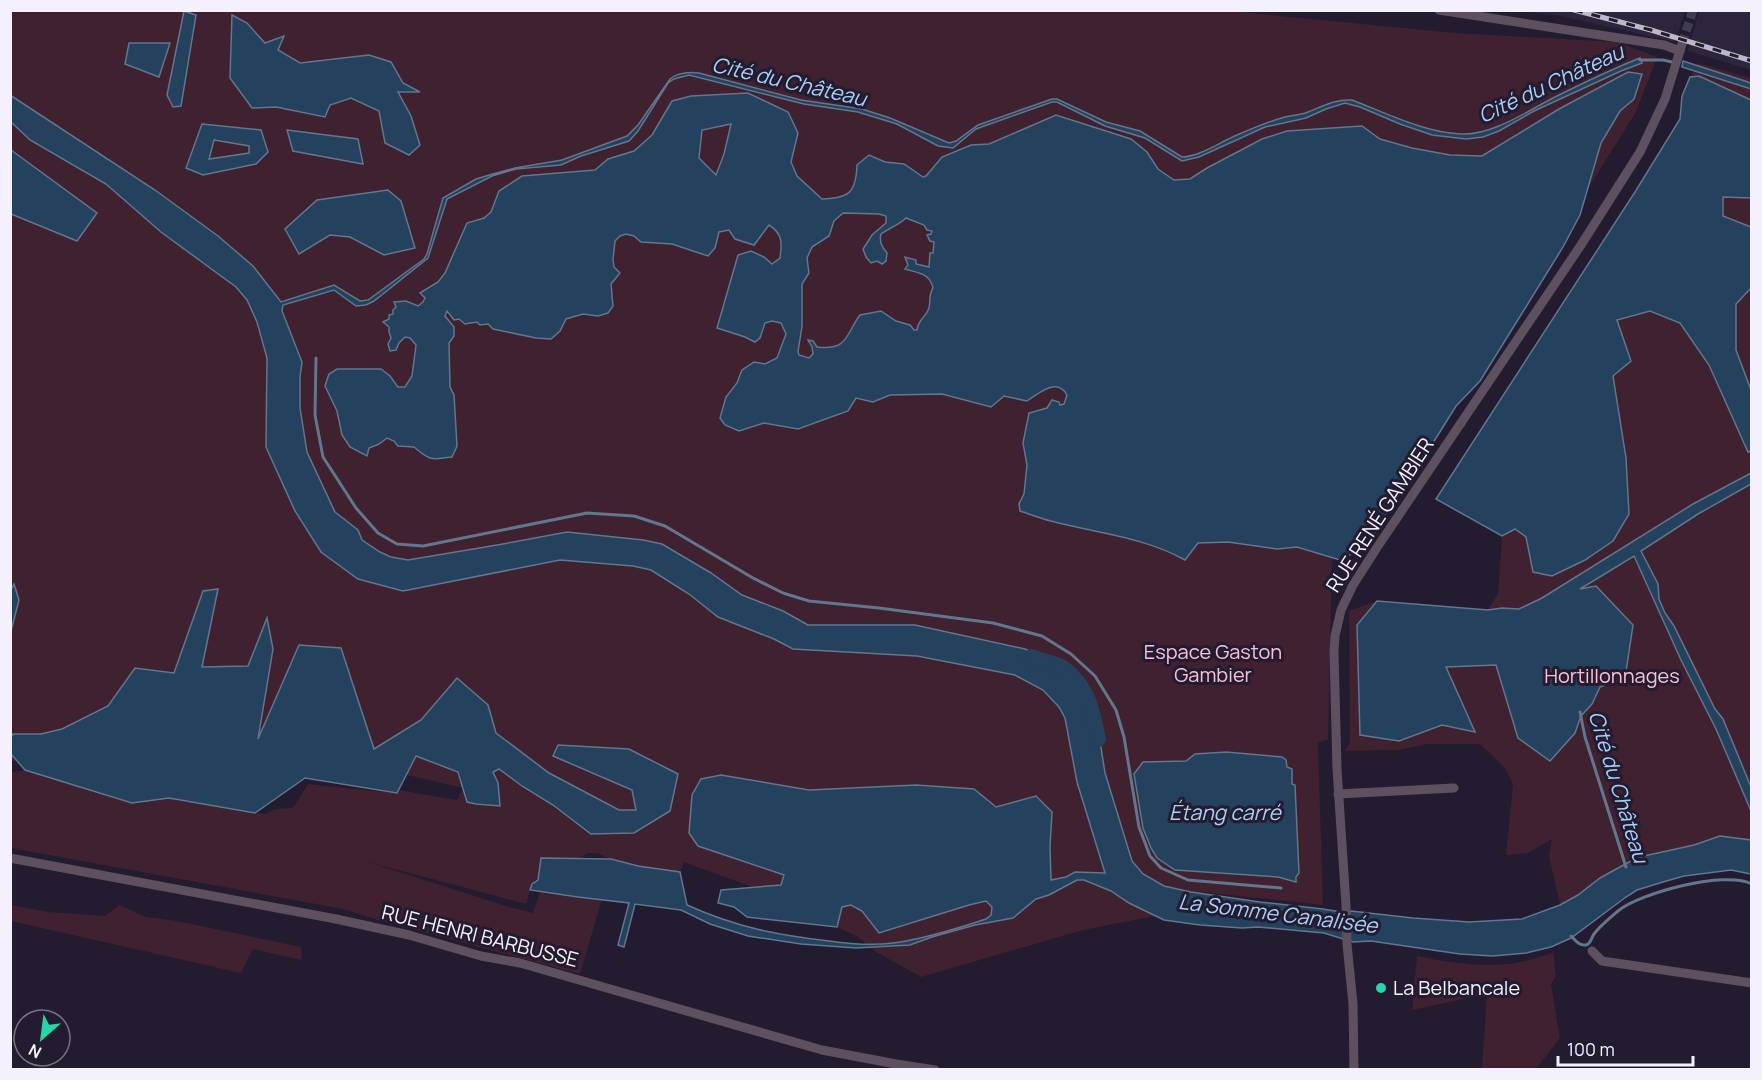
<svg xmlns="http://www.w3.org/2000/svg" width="1762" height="1080" font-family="Manrope,sans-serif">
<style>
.built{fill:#2d243e}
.green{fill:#3f212f;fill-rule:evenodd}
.water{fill:#24415d;stroke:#62768d;stroke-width:1.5;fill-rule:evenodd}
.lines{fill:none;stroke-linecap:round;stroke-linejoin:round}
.stream{stroke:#62768d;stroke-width:3}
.river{stroke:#24415d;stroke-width:16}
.minor-tunnel{stroke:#423c4f;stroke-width:9;stroke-dasharray:9 4.5;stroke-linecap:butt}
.minor{stroke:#5e515f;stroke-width:9}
.rail-casing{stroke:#bdb9c8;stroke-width:5}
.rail{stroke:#231c30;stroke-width:3;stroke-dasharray:9;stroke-linecap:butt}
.poi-dot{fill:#24d5ae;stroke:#231c30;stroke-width:2}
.labels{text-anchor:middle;stroke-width:6;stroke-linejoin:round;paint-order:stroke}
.street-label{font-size:20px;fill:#f4f0fe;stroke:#231c30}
.park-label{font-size:20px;fill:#f8c0d9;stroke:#231c30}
.poi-label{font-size:20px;fill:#f4f0fe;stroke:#231c30;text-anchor:start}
.water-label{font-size:21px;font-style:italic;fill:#a7d0f8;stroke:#231c30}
</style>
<rect width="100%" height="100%" fill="#231c30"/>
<g class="built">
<path d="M1522,11L1685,10V11L1675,42L1561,16Z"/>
<path d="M1699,11H1751V70L1688,51Z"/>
</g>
<g class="green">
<path d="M1220,10L1455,33L1617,42L1657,57L1636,112L1363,547L1332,558L1328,739L1318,743L1323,905L1201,892L1180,911L1083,930L921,977L878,953L856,936L769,893L684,862L680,872L637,866L611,859L597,853H588L579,858H541L538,880L532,884L526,904L368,862L509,907L533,913L540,892L602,899L580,974L378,920L343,909L11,848V772L25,770L132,803L169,798L265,814L275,809L293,808L308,784L396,793L398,790L457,800L463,788L373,767L199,758L11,761L10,11ZM464,788L499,806L476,804L467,802Z"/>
<path d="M1698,63L1751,78V840L1720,836L1694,845L1663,851L1629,862L1600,878L1578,895L1560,905L1549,856L1552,839L1528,853L1506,855L1513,784L1505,768L1480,744H1428L1398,750L1345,751L1350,742L1349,611L1377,601L1488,609L1498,594L1502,536L1436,499L1635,192L1680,119L1682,96L1690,77Z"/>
<path d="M11,905L48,912L105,916L119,905L146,917L177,921L301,947L302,960L253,949L241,973L11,921Z"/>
<path d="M1553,953L1556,976L1551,984L1560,1038L1536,1069H1482L1487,994L1412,1010L1417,956C1446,962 1477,967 1507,964C1523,963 1538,957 1553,953Z"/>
</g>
<g class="water">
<path d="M184,11L196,15L181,106L173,107L167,95Z"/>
<path d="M232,15L247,23L265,43L284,36L278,50L300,63L369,55L391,62L403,83L420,92H398L411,116L420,145L409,155L385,143L379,111L351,98L330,105L325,117L276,107L252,108L230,78Z"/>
<path d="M129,43H170L159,77L125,64Z"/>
<path d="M1640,58L1642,63L1621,71L1534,111L1499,131L1483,137L1466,139L1432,135L1400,124L1360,107L1345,103L1326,109L1306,118L1265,127L1199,157L1182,161L1145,138L1105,126L1057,102H1052L976,129L953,148L938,146L897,124L858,112L804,104L689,75L674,79L668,83L638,131L629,141L581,156L561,165L516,169L492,176L447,199L428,258L374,301L366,305L356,306L334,290L283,305L282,311L302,362L300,377V408L307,452L335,512L358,530L362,540L380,552L391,557L408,560L503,544L567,532L643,540L662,544L711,573L742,595L783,611L808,625H915L1025,649L1042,657L1072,680L1090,706L1098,728L1105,773L1132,861L1143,874L1164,886L1191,892L1260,902L1323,909L1341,912L1351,911L1413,918L1469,922L1522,919L1560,905L1578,895L1600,878L1629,862L1644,856L1694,845L1720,836L1751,840V874L1731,870L1684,876L1663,882L1637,890L1626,897L1571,938L1551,947L1526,953L1493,956L1460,954L1371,941L1353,942L1324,933L1258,927L1242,928L1200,925L1164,920L1129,903L1111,891L1084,880H1077L1049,895L1036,899L1013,918L975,925L932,937L910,945L856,948L801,944L748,936L710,924L681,910L635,904L624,947L618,945L629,903L578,897L530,890L532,884L538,880L541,858L611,859L638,866L680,872L687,905C736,927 776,935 829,941C850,944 871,946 893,943C924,939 956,929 986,919L991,915L992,907L986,901L969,905L879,933L862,911L851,905L842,907L837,927L747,917L734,907L718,903L721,890L781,885L784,875L698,846L689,833L692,795L701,779L721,775L809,790L916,785L974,789L996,807L1036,796L1052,812L1050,847L1051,880L1066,877L1075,872L1105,873L1077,782L1065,718L1059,707L1043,690L1015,675L917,656L793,649L774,639L718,617L689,594L651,570L633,566L560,560L403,591L358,579L321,552L295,511L266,447L267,358L257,322L247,300L236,287L161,232L106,184L30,140L11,122L10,95L155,190L218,236L253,266L281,302L334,285L360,301L368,300L424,259L427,254L443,198L476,179L493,174L515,168L562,160L627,136L638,125L670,79C678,72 689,72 699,73L801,100L862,109L890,118L949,143L956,141L978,125L1052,99H1057L1106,122L1140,131L1182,157C1201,156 1220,142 1237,135C1253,128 1269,121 1285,117C1293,115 1301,115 1308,112C1323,106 1335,99 1352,100C1386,113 1423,132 1460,134C1491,136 1526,112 1553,98C1581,84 1610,70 1640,58Z"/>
<path d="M1683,61L1748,82L1751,84V89L1682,67Z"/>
<path d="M1628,72L1642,74L1634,99L1620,111L1601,143L1580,215L1563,247L1480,381L1456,406L1423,459L1388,510L1373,536L1356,552L1340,560L1297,547L1277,549L1228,542L1198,543L1185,560C1144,537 1096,533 1051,521C1041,519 1030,514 1020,511L1019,504L1024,494L1027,465L1023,443L1029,413L1047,408L1052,400L1059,402L1060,405L1064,404L1067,395C1057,377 1039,393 1027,401L1004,396L991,407L942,394L890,395L873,402L856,398L848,411L798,429L764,423L739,431L725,425L720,418L726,397L737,383L742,370L754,362L765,364L777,358L786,334L781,323L772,321L765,323L760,338L755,342L745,337L717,328L738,255L751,251L764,257L772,264L780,258C782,243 783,234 769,225L754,245L735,239L729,230L719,232L715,248L708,256L672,244L641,242L634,236L626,234L620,236L615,241L613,259L614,267L620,273L611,284L613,306L608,313L598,316L583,314L566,319L560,331L551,339L536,338L493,329L488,324L480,325L477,322L465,324L459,319L454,320L447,311L445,316L454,327V336L449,343L450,387L454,395L457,446L452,457C432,460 430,461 414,447L398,446L394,441L387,438L379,444L369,448L367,456L350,447L342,435L337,411L325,386L329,374L337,369H381L390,376L398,387H405L412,376L416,345L410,338L405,337L399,343L396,350L390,351L388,344L391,338L389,332V327L383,322L389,319V315L393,314V310L396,307L394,302L406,301L418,306L423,302L425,298L420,293L438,282L445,273L467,223L484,218L491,212L499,191L522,176L595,170L608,159L634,151L652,135L672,101L691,96L748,93L788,112L798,133L791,162L797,176L822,199C849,198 856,193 857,165L869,155L885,162L904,164L923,177L926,176L942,157L971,145L989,144L1056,115L1131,139L1147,152L1158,169L1174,180L1190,179L1207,168L1262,139L1287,131L1362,126L1380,139L1412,148L1450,155L1482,156L1559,109ZM731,124L724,154L716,175L699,158L702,130ZM843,213L879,214L886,216V223L872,235L863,249L866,257L871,263L877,261L882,264L886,261L887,253C882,247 879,242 881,234C889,228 899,225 906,218L924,225L927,230L932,231L931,234L927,235L930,241L934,242L933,253H930L929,267L916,264V260L905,257L908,265L905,269C918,273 930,273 933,288C928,296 931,300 929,308C926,318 918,319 917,330H914L910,325L896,321L881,311L860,315C846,333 849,351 817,347L813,341L808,340L812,347L813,354L809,358L799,355L798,352L802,326V284L809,273L807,258L812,247L829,236L834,221Z"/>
<path d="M1699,76L1751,100V198L1723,197V216L1751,227V288L1736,304V350L1751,390V451L1748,452L1709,365L1680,323L1650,311L1617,320L1631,361L1613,376L1626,458L1629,514L1613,541L1585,560L1552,576L1533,572L1526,537L1515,529L1502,536L1436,499L1635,192L1680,119L1682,96L1690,77Z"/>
<path d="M202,124L261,130L268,152L256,164L203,175L186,168ZM214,140L249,146V153L209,159Z"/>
<path d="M287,130L358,139L363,164L293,151Z"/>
<path d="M11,150L97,213L77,241L11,214Z"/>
<path d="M388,190L401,201L415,248L384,255L350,237L330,235L299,254L285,229L317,200Z"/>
<path d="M1751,473V484L1698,514L1641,551L1658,584L1659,599L1665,613L1674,626L1715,709L1723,719L1751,787V811L1716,729L1681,660L1634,556L1580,589L1596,586L1633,625L1625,678L1600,687L1592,704L1581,716L1575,733L1550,761L1518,738L1496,665L1446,667L1475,732L1442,725L1399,741L1360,735L1357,625L1377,601L1488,610L1502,608L1519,609L1542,598L1693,504Z"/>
<path d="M14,584L19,600L11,631V590Z"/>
<path d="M218,589L202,667L248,666L267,618L273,649L258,739L299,645L341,648L374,749L421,720L457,678L488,705L496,733L549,773L619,810H636L632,790L553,756L558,745L629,749L678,774L670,811L634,833L591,834L553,805L522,786L499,769L493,772L498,783L500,806L476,804L467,802L458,772L416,756L397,793L305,778L255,813L169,798L132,803L25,770L11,754V737L13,734H41L62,729L108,706L135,668L174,673L203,591Z"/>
<path d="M1226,752L1282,757L1286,760L1287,767L1292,769V784L1295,785L1299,873L1296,877V882L1278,877L1175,870L1157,858L1151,848L1143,828L1134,774L1143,762L1186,761L1195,754Z"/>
</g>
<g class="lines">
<g class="stream">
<path d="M1640,60H1663L1672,62"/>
<path d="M316,358L315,415L323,457L356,508L378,533L397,544L423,546L587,513L634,516L665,526L753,578L783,593L809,601L879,608L993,623L1042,636L1071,654L1095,676L1116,710L1124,737L1139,827L1150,856L1161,868L1188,880L1281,888"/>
<path d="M1580,712L1585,737L1626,867"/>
<path d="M1571,936C1575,940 1579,946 1586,945C1591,944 1591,938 1594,934C1600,926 1610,918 1618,911C1640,893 1725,870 1752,884"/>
</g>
<path class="river" d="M1031,657C1041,661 1055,663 1063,668C1088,686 1093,712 1098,739"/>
<path class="minor-tunnel" d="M1682,44L1693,10"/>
<g class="minor">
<path d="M1439,10L1664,45L1680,51"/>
<path d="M1338,794L1454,788"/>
<path d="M10,858L336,919L409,935L481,956L520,963L822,1050L896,1064L935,1070"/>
<path d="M1592,951L1602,961L1752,983"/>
<path d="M1354,1070L1353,1004L1347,944L1346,905L1337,769L1334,652L1335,636L1341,610L1353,585L1376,549L1581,245L1640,152L1665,99L1682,44"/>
</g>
<g class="rail-casing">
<path id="rail" d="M1574,10L1651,30L1752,61"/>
</g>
<use href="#rail" class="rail"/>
</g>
<circle class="poi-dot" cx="1381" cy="988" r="6"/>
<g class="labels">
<g class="street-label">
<text transform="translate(1380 515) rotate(-57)" y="7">RUE RENÉ GAMBIER</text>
<text transform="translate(480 936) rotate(14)" y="7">RUE HENRI BARBUSSE</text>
</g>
<g class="park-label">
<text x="1213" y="659">Espace Gaston<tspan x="1213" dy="23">Gambier</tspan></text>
<text x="1612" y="683">Hortillonnages</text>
</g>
<g class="poi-label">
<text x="1393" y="995">La Belbancale</text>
</g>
<g class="water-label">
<text transform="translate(789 82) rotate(13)" y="7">Cité du Château</text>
<text transform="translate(1551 84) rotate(-25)" y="7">Cité du Château</text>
<text transform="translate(1618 787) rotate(73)" y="7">Cité du Château</text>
<text x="1225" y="820">Étang carré</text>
<text transform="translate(1278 914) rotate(7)" y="7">La Somme Canalisée</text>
</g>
</g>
<rect width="1762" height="1080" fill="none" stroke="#f4f0fe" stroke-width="24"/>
<g transform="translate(42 1038) rotate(208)"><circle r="28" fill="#231c30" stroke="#777182" stroke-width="1.5"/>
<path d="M0-4.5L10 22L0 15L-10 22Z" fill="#24d5ae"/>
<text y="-9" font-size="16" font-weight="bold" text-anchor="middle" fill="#f4f0fe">N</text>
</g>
<path d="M1558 1056v9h135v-9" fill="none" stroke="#f4f0fe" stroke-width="3"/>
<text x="1567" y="1056" font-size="18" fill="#f4f0fe" stroke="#231c30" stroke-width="4.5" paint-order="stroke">100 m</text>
</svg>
